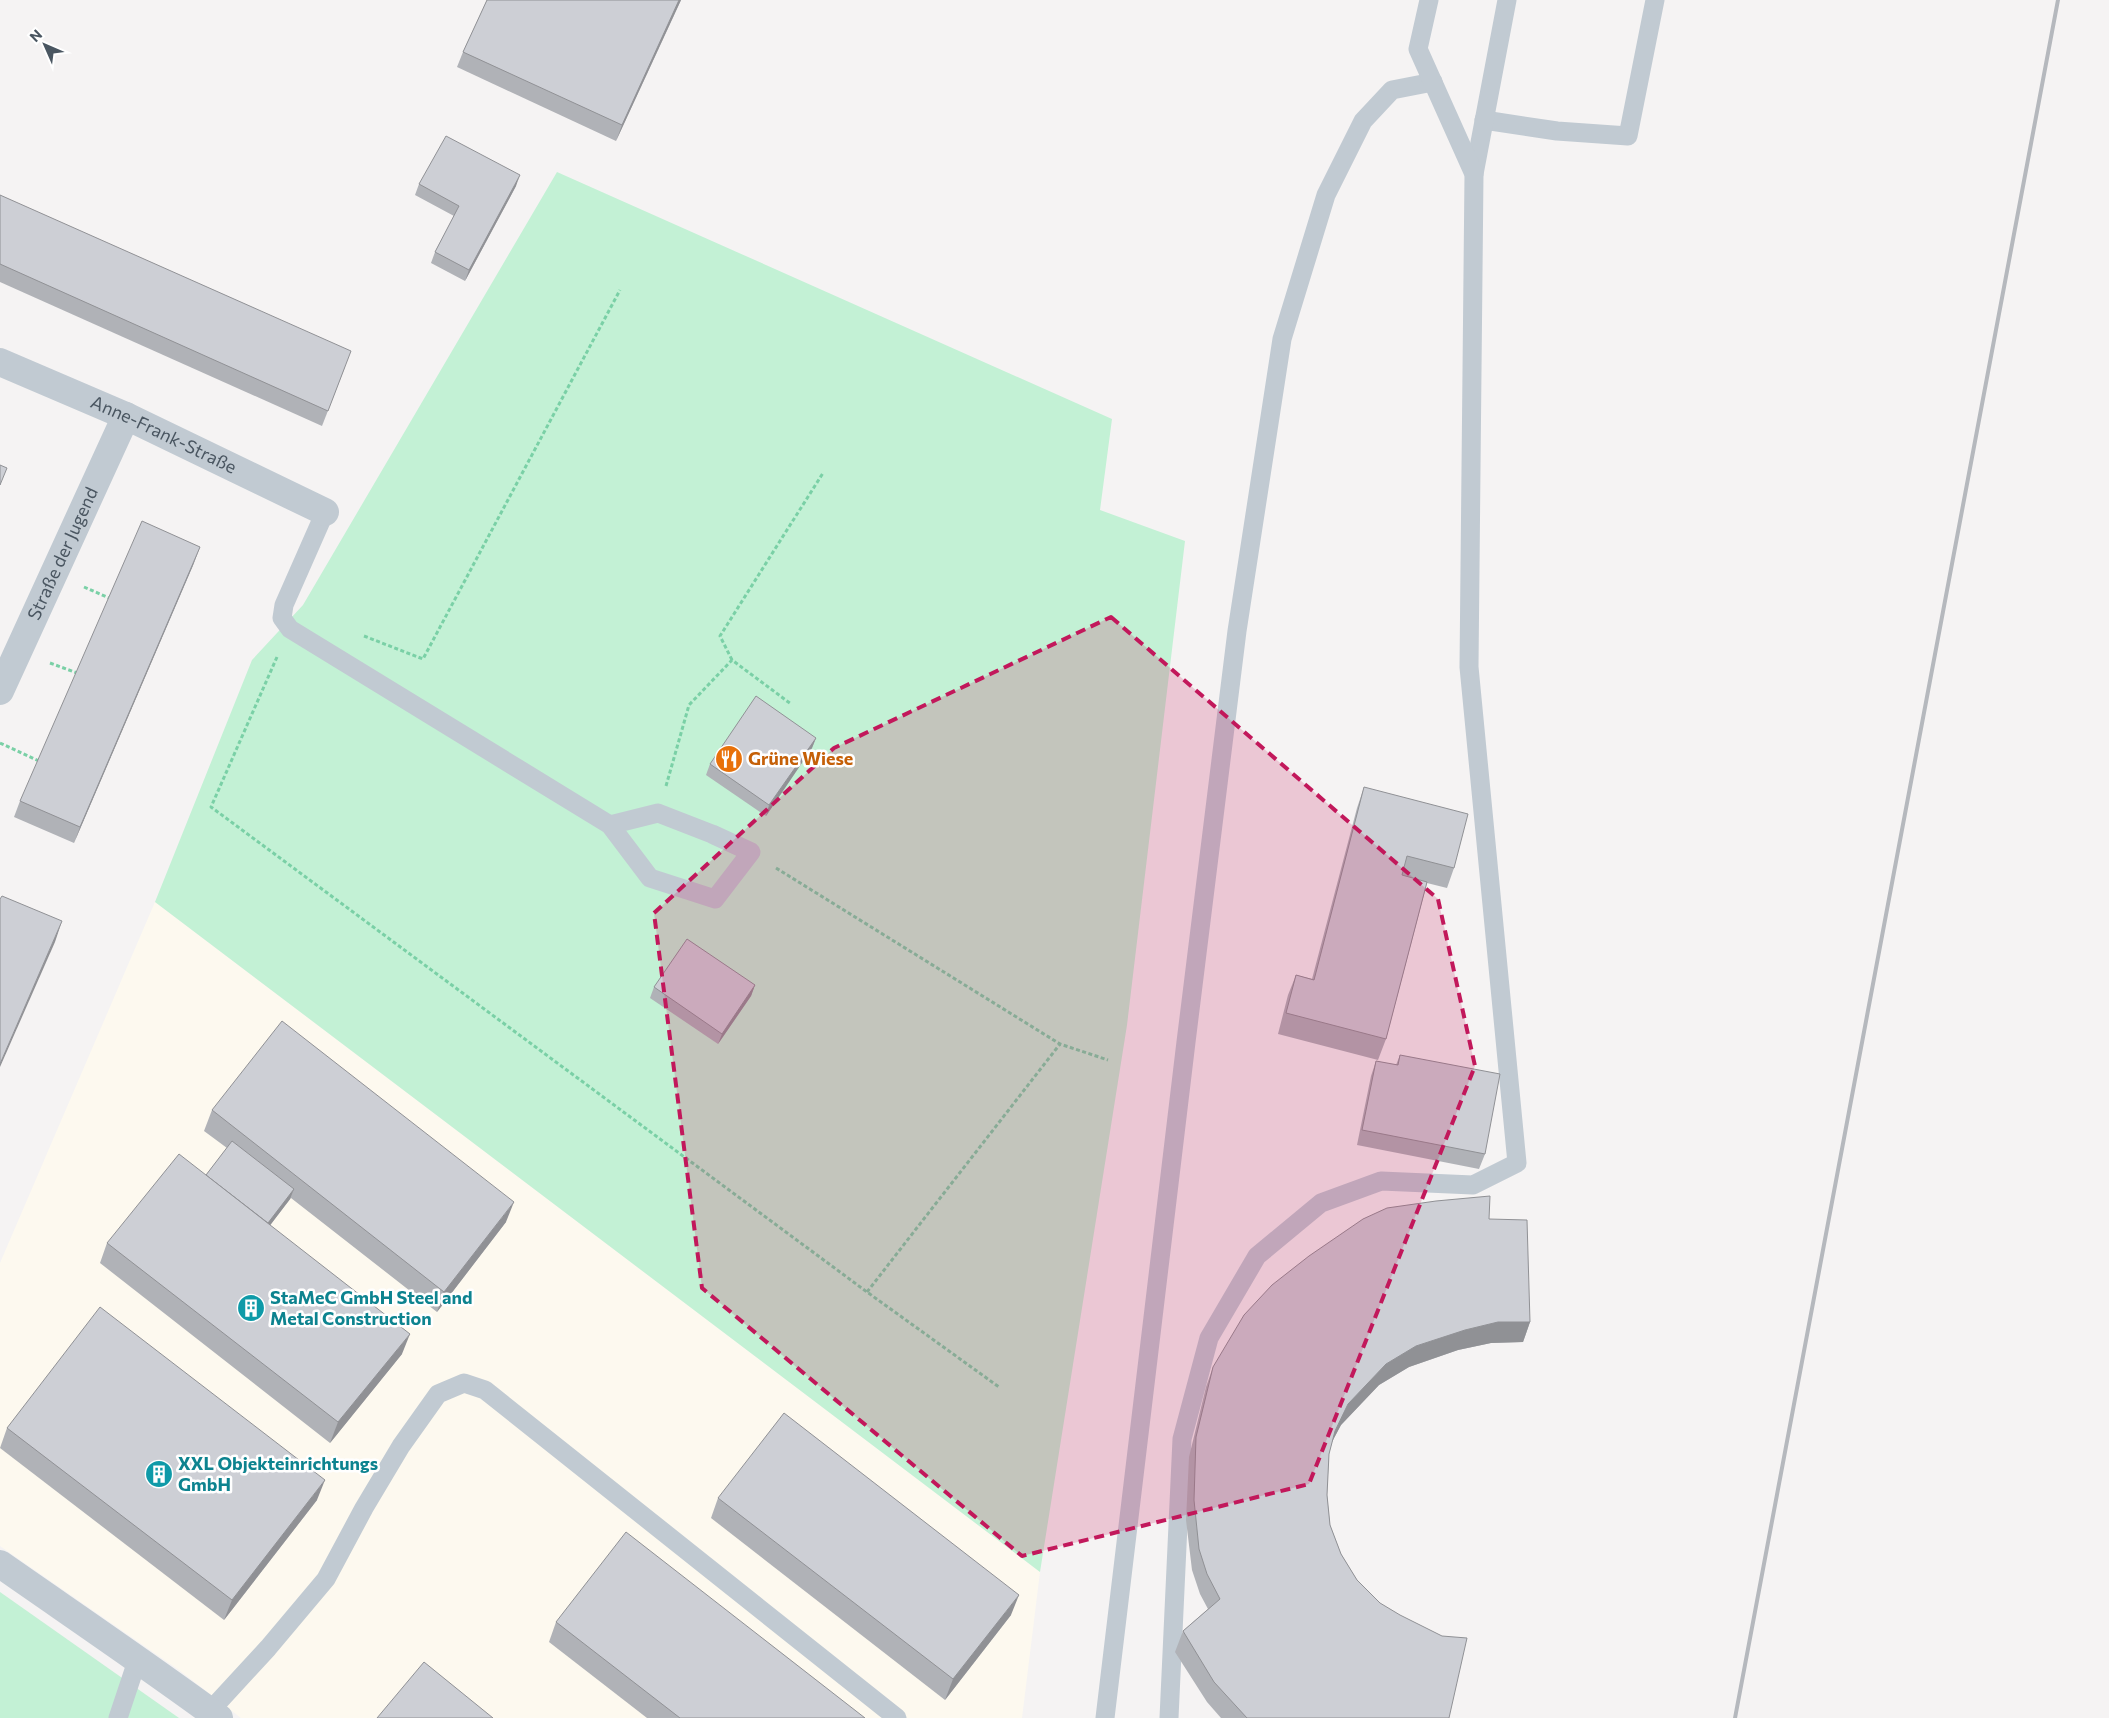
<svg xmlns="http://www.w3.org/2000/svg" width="2109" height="1718" font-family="Commissioner,sans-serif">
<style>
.commercial{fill:#fdf9ef}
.green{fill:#c3f1d5}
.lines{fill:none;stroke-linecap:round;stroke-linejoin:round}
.path{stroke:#7ad0a6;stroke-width:3;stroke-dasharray:4 2.5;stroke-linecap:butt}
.service{stroke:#c1cad2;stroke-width:19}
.minor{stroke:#c1cad2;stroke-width:28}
.rail{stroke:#b5b8bd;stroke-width:4}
.wall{fill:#b0b2b7}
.shaded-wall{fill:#909195}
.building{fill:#cdcfd5;stroke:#909195}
.marked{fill:#c2185b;fill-opacity:0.2;stroke:#c2185b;stroke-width:4;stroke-dasharray:10 6;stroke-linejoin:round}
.labels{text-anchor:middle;stroke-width:5;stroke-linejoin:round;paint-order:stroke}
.street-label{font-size:18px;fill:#4a5661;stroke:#fff}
.food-label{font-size:18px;font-weight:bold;fill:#c56008;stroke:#fff;text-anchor:start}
.culture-label{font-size:18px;font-weight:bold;fill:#0d838f;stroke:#fff;text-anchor:start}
</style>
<rect width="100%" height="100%" fill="#f5f3f3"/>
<path class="commercial" d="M155,902L1040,1572L1022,1718H241L179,1670L0,1546V1263Z"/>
<g class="green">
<path d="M557,172L1112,419L1100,510L1185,541L1127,1025L1040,1572L155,902L252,660L303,605Z"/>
<path d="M0,1592L179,1718H0Z"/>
</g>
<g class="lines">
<g class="path">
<path d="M84,587L109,598"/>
<path d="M364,636L423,659L620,290"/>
<path d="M277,657L211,807L867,1292L999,1387"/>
<path d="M732,660L720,636L823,473"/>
<path d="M50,663L77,673"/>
<path d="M0,743L39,761"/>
<path d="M666,786L689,705L732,660L791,704"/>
<path d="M776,868L1060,1044L1108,1060"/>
<path d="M867,1292L1060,1044"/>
</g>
<g class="service">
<path d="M1484,120L1557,131L1628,136L1655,0"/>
<path d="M1474,174L1507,0"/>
<path d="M325,512L284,605L282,618L290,629L610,825L650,878L715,899L751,852L712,834L658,813L610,825"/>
<path d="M210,1711L268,1648L326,1579L364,1508L401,1446L438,1394L464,1383L485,1390L897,1718"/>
<path d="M118,1718L137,1661"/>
<path d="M1105,1718L1186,1042L1237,631L1282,339L1326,195L1363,121L1392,90L1433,82"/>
<path d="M1169,1718L1182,1439L1209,1338L1257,1256L1321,1203L1381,1181L1473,1185L1517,1163L1469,667L1474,174L1418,49L1429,0"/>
</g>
<g class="minor">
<path id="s1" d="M0,362L126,416L325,512"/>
<path id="s2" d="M0,691L126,416"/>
<path d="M0,1564C73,1615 147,1665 219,1718"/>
</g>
<path class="rail" d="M1735,1718L2058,0"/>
</g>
<g class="wall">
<path d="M487,0H681L616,141L457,67L463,52Z"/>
<path d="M419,184L516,186L465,281L431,263L435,252L454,216L415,195Z"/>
<path d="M0,195L345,367L322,426L0,282Z"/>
<path d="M194,563L74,843L14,817L20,801Z"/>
<path d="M816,738L812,748L766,816L706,775L710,764Z"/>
<path d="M1364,787L1454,868L1447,888L1427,883L1386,1039L1378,1060L1278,1034L1288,995L1296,975L1312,979L1357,808Z"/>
<path d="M755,985L751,996L718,1044L650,998L654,987Z"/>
<path d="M1400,1055L1485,1154L1479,1169L1357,1145L1371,1076L1376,1061L1396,1065Z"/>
<path d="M212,1110L506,1222L437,1312L291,1198L270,1225L402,1354L330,1443L100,1263L107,1243L206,1175L227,1148L204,1131Z"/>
<path d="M1489,1219L1530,1322L1523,1342L1491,1343L1458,1350L1409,1367L1379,1385L1341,1425L1332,1442L1329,1454L1327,1495L1330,1525L1341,1554L1357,1580L1449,1718H1221L1207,1702L1175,1652L1183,1631L1208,1609L1200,1594L1192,1570L1186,1520L1189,1457L1206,1387L1213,1367Z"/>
<path d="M7,1428L317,1500L224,1620L0,1448Z"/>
<path d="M718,1498L1011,1615L945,1700L711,1518Z"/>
<path d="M556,1622L865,1718H647L549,1642Z"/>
</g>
<g class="shaded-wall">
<path d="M679,0H681L616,141L622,125Z"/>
<path d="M520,175L516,186L465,281L469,270Z"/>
<path d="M200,547L194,563L74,843L80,827Z"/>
<path d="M816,738L812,748L766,816L769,805Z"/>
<path d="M62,921L55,942L0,1067V1064Z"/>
<path d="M755,985L751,996L718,1044L722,1034Z"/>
<path d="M294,1189L290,1199L259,1240L263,1229Z"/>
<path d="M514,1202L506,1222L437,1312L444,1292Z"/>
<path d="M1498,1322H1530L1523,1342L1491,1343L1458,1350L1409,1367L1379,1385L1341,1425L1327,1451L1335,1431L1348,1404L1386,1364L1416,1346L1465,1330Z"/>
<path d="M410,1334L402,1354L330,1443L338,1422Z"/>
<path d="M325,1480L317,1500L224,1620L232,1600Z"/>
<path d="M1019,1595L1011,1615L945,1700L953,1679Z"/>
</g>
<g class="building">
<path d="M487,0H679L622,125L463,52Z"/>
<path d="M446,136L520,175L469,270L435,252L459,206L419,184Z"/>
<path d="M0,195L351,351L328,411L0,264Z"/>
<path d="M0,465L7,468L0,485Z"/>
<path d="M142,521L200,547L80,827L20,801Z"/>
<path d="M756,696L816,738L769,805L710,764Z"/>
<path d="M1364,787L1468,814L1454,868L1407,856L1402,875L1427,882L1386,1039L1286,1013L1296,975L1314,980Z"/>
<path d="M2,896L62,921L0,1064V899Z"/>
<path d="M687,939L755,985L722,1034L654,987Z"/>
<path d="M282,1021L514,1202L444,1292L212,1110Z"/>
<path d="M1400,1055L1500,1074L1485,1154L1362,1130L1376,1061L1398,1065Z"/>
<path d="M232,1141L294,1189L268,1223L206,1175Z"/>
<path d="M179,1154L410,1334L338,1422L107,1243Z"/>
<path d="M1490,1196L1489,1219L1527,1220L1530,1322H1498L1465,1330L1416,1346L1386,1364L1348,1404L1335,1431L1329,1454L1327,1495L1330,1525L1341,1554L1357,1580L1380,1603L1400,1615L1442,1636L1467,1638L1449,1718H1247L1214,1682L1183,1631L1220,1599L1207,1574L1199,1549L1194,1500L1196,1437L1213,1367L1244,1315L1272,1285L1309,1256L1363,1219L1387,1208L1436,1201Z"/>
<path d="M100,1307L325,1480L232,1600L7,1428Z"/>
<path d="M784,1413L1019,1595L953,1679L718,1498Z"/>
<path d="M626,1532L865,1718H680L556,1622Z"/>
<path d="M424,1662L493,1718H377Z"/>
</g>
<path class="marked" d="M1111,617L1438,899L1475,1066L1309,1484L1022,1556L702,1288L654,913L834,748Z"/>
<defs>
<g id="restaurant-disc" transform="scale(1.4375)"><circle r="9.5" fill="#e8710a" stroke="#fff"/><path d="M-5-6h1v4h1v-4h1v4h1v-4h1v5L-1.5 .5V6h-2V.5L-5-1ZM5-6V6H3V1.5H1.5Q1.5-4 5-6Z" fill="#fff"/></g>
<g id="building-disc" transform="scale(1.4375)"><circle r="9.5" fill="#0f9aa8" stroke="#fff"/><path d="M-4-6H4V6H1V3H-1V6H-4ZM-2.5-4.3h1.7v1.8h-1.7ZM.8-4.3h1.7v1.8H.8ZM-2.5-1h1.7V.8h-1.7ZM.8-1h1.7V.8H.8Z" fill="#fff"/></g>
</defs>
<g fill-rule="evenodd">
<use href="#restaurant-disc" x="729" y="759"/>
<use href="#building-disc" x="251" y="1308"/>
<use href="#building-disc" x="159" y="1474"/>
</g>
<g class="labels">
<g class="street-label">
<text dy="6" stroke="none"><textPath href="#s1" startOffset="179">Anne-Frank-Straße</textPath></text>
<text dy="6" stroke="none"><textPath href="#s2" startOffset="151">Straße der Jugend</textPath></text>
</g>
<g class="food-label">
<text x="748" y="765">Grüne Wiese</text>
</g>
<g class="culture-label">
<text x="270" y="1304">StaMeC GmbH Steel and<tspan x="270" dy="21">Metal Construction</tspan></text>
<text x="178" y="1470">XXL Objekteinrichtungs<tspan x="178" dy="21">GmbH</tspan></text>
</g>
</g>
<g transform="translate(45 45) rotate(315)" stroke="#ffffff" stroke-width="4" paint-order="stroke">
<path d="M0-4L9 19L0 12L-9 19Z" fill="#4a5661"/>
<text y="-8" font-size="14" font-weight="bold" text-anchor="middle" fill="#4a5661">N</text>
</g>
</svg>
